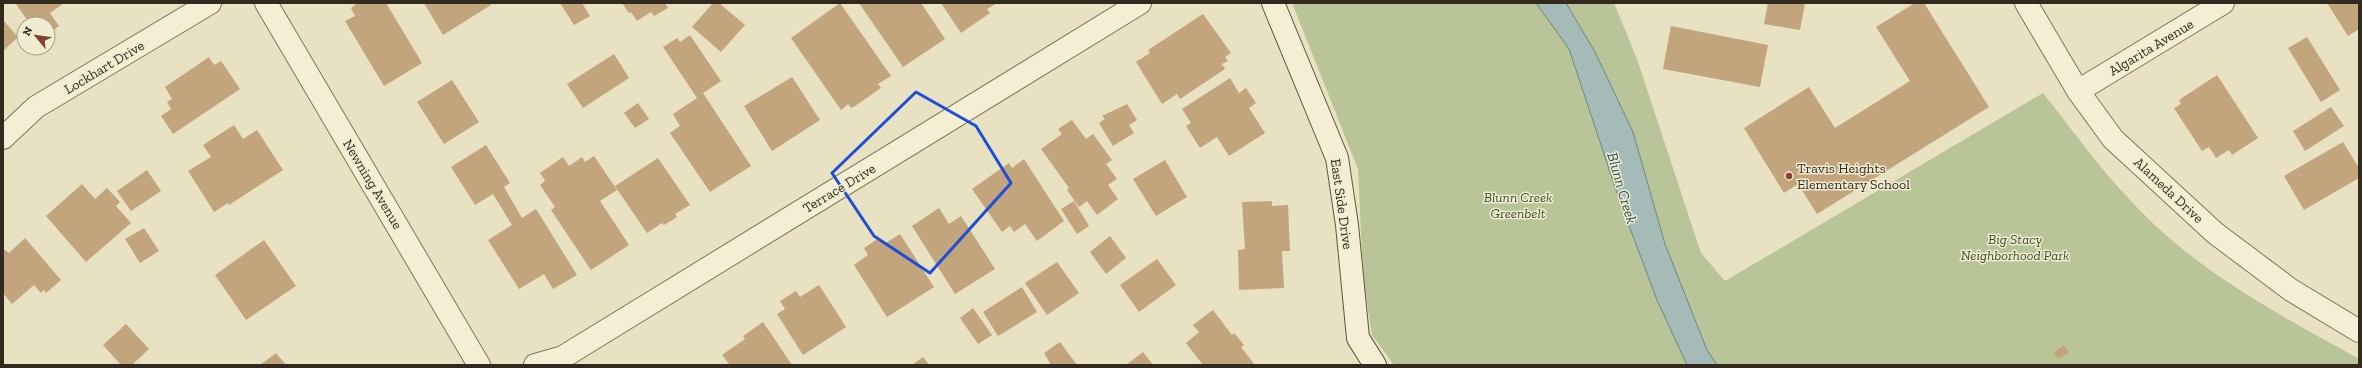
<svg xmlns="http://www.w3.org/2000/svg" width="2362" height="368" font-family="'Zilla Slab',serif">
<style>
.green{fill:#b9c598}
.water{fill:#a4bbb8;stroke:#6d8885}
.building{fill:#c2a47d}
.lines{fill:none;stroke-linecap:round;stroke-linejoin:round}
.street-casing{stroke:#80745c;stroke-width:24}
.secondary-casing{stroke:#62563f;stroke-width:24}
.street{stroke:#f4efd4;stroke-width:22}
.secondary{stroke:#f4efd4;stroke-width:22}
.marked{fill:none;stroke:#1d4ed8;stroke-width:3;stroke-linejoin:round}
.poi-dot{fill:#883f33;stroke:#f0ecd1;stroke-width:1.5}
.labels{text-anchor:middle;stroke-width:3;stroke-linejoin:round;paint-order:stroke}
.street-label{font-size:14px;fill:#322a1e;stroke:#f0ecd1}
.poi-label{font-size:14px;fill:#322a1e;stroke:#f0ecd1;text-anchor:start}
.park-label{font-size:14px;font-style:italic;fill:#3d4c27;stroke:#f0ecd1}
.water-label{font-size:15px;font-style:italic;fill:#2f4d50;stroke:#f0ecd1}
</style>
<rect width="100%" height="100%" fill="#e8e2c2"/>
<path class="green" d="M1292,3H1614L1637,59L1701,253L1725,281L2043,93C2072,129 2099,168 2131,201C2194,270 2278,314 2359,359V365H1394L1372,335L1363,278L1358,169Z"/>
<path class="water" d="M1536,3H1566L1595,52L1633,132L1665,244L1707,350L1717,365H1687L1657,300L1619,199L1569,49Z"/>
<g class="building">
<path d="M18,3H64L50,13L59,26L48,34V24H30L16,4Z"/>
<path d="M358,3H386L422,63L384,86L345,21L355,16L351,8Z"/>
<path d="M424,3H489L491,5L443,35Z"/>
<path d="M560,3H582L590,16L574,25Z"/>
<path d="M622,3H665L668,8L654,16L651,12L637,21L631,12L629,13Z"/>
<path d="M713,3H719L745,25L721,52L692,27Z"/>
<path d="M840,3L891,76L878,84L881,88L855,106L851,108L848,104L841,110L791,38Z"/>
<path d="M859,3H921L945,39L903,67Z"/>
<path d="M941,3H997L987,9L990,13L961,33Z"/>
<path d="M1768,3H1805L1800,30L1764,24Z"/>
<path d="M1915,3H1924L1989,107L1817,214L1798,184L1784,193L1744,128L1809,87L1835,128L1910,81L1876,27Z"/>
<path d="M2327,3H2359V29L2348,36Z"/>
<path d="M1203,14L1231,53L1225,57L1228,61L1222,64L1225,69L1180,99L1177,94L1162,104L1136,62L1150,53L1148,50Z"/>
<path d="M3,20L18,37L3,51Z"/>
<path d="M1671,26L1768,45L1760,87L1663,69Z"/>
<path d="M690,35L721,81L703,93L751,166L710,192L670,133L680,126L673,114L697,98L663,47L677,38L680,42Z"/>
<path d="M2307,37L2340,90L2321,102L2288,48Z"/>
<path d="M614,54L629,78L583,108L567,84Z"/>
<path d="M209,57L214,65L221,61L240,89L173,134L161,116L171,109L167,102L172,99L165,87Z"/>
<path d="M2217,75L2258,138L2232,155L2229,150L2216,158L2209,147L2202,151L2174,108L2181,104L2179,100Z"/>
<path d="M792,77L820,120L772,151L744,106Z"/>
<path d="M1230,78L1239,93L1246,88L1256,103L1249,108L1265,133L1229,156L1217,137L1200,148L1186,126L1191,123L1182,109Z"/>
<path d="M452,80L479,122L444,144L417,102Z"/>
<path d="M638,103L649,119L635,128L624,113Z"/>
<path d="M1127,104L1137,120L1129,125L1134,133L1113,146L1099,123L1105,119L1102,116Z"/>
<path d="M2331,107L2344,126L2305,151L2293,131Z"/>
<path d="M1072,120L1086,139L1093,134L1112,160L1106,164L1117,179L1108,185L1118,199L1097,215L1087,201L1079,207L1067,190L1069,188L1041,149L1062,134L1058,129Z"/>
<path d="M234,125L243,139L257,130L283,170L229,205L228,203L214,212L188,171L211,157L203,145Z"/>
<path d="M2343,142L2359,168V178L2304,210L2284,176Z"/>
<path d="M486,145L510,183L504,187L522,218L536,209L577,275L553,289L544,274L519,289L488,240L512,225L493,194L475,205L451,167Z"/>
<path d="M594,156L617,190L600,201L629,245L591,270L551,210L555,207L540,185L545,181L540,173L563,157L569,166L582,157L585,162Z"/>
<path d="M658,158L690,205L675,214L677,217L664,225L662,223L647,233L615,186Z"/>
<path d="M1024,159L1064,221L1037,241L1025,224L1014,232L1010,226L1002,232L972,189L1009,163L1012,168Z"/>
<path d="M1165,160L1187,197L1156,216L1133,179Z"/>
<path d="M147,170L161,191L131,211L117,191Z"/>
<path d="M82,184L95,199L107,188L120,202L116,206L131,223L86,262L46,216Z"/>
<path d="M1074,201L1089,226L1077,234L1061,209Z"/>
<path d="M1272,201V206L1288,205L1290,251H1282L1284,288L1239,290L1238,250L1245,249L1242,202Z"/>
<path d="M939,208L949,224L961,216L995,269L955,294L912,226Z"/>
<path d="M144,228L159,251L140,263L125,239Z"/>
<path d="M900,234L934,287L887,317L854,265L868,255L864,248L879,238L884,244Z"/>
<path d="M1110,236L1126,258L1106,274L1090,252Z"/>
<path d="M25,238L61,280L46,293L44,290L41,293L34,285L12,304L3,293V252L5,250L9,253Z"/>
<path d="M264,240L296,286L246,320L215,275Z"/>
<path d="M1157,259L1176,285L1139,312L1120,285Z"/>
<path d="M1057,262L1079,293L1047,315L1025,283Z"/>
<path d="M819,285L846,327L803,355L777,314L785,309L780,301L796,291L800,297Z"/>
<path d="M1022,287L1037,312L998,336L983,312Z"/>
<path d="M973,308L992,335L978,344L960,318Z"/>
<path d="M1213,310L1232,335L1234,333L1244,345L1241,347L1255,365H1203L1186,343L1199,332L1193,325Z"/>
<path d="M763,322L792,365H730L722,355L745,339L743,336Z"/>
<path d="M126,324L149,349L132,365H121L103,345Z"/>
<path d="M1060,342L1077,365H1051L1044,353Z"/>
<path d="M2064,345L2069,353L2058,359L2054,352Z"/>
<path d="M1143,352L1153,365H1126Z"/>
<path d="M276,353L286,365H260Z"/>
<path d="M923,357L929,365H912Z"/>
</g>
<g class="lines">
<g class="street-casing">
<g id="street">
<path d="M266,3L479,365"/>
<path d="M2026,3L2078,91L2113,139L2215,233L2291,290L2359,331"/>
<path d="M2078,91L2223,3"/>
<path d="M3,138L36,107L210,3"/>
<path d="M535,365L563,357L1140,3"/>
</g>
</g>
<g class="secondary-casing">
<path id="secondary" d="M1273,3L1337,158L1347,225L1358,338L1375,365"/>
</g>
<use href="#street" class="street"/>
<use href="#secondary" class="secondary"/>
</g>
<path class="marked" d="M916,92L976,126L1011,183L930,273L874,236L832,173Z"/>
<circle class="poi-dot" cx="1789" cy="176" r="4"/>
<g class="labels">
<g class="street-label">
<text transform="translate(2151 47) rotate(-31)" y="5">Algarita Avenue</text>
<text transform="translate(104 67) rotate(-31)" y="5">Lockhart Drive</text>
<text transform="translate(373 184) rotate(59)" y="5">Newning Avenue</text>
<text transform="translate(839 188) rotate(-31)" y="5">Terrace Drive</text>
<text transform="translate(2169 190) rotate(43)" y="5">Alameda Drive</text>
<text transform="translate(1342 204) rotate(82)" y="5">East Side Drive</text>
</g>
<g class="poi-label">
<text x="1797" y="173">Travis Heights<tspan x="1797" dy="16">Elementary School</tspan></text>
</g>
<g class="park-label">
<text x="1518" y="202">Blunn Creek<tspan x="1518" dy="16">Greenbelt</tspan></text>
<text x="2015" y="244">Big Stacy<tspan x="2015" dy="16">Neighborhood Park</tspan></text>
</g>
<g class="water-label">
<text transform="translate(1622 188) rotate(74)" y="5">Blunn Creek</text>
</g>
</g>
<rect width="2362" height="368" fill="none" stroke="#322a1e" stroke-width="8"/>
<g transform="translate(36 36) rotate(299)"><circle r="19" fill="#f0ecd1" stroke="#a49e89"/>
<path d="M0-3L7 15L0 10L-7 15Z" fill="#883f33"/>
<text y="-6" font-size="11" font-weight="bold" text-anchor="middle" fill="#322a1e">N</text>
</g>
</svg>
